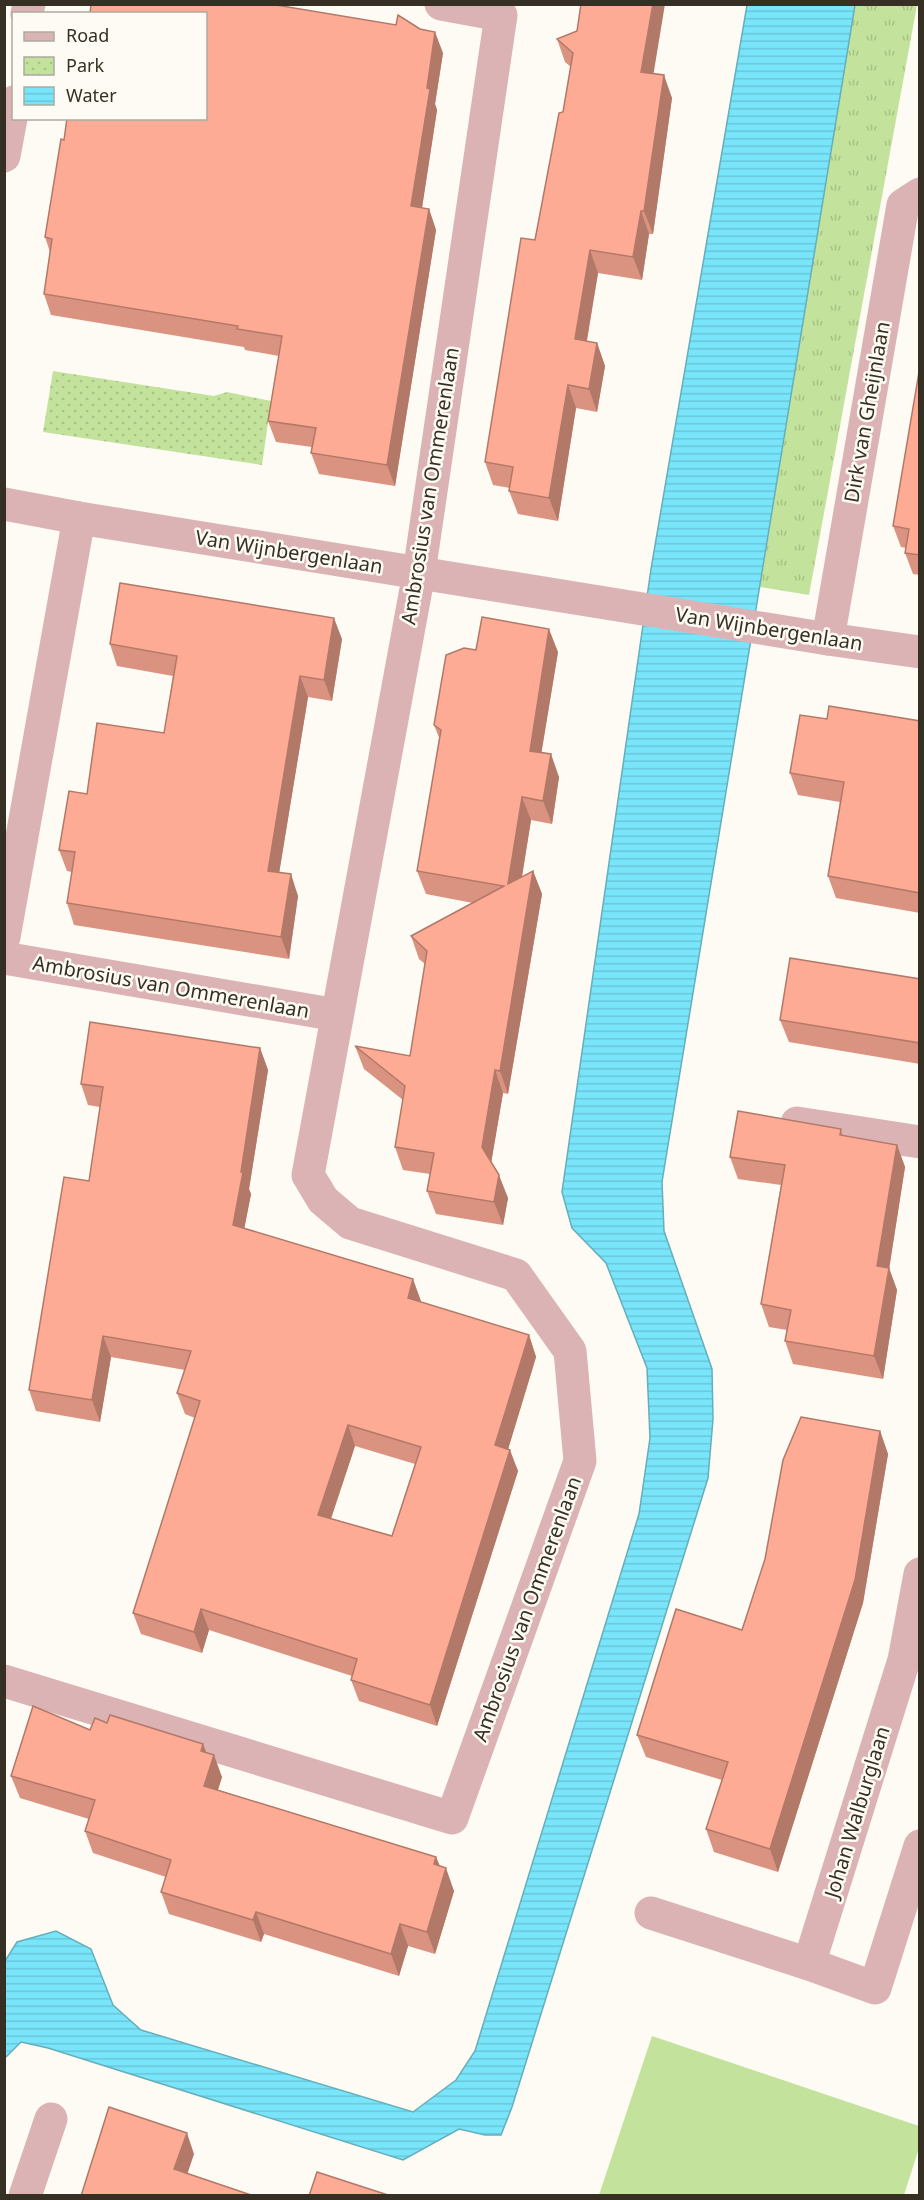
<svg xmlns="http://www.w3.org/2000/svg" width="924" height="2200" font-family="'Noto Sans',sans-serif">
<style>
.grass{fill:url(#grass-tufts)}
.park{fill:url(#park-dots)}
.garden{fill:#c3e29b}
.water{fill:url(#water-rules);stroke:#65afba;stroke-width:1.5}
.lines{fill:none;stroke-linecap:round;stroke-linejoin:round}
.minor{stroke:#dcb3b5;stroke-width:33}
.wall{fill:#da9380;fill-rule:evenodd}
.shaded-wall{fill:#b27868}
.building{fill:#feab95;stroke:#b27868;stroke-width:1.5;fill-rule:evenodd}
.labels{text-anchor:middle;stroke-width:5;stroke-linejoin:round;paint-order:stroke}
.street-label{font-size:20px;fill:#353023;stroke:#fdfbf4}
</style>
<defs>
<pattern id="grass-tufts" width="24" height="20" patternUnits="userSpaceOnUse" patternTransform="scale(1.5)"><rect width="24" height="20" fill="#c3e29b"/><path d="M3 7l-1-3M5 7V3M7 7l1-3M15 17l-1-3M17 17v-4M19 17l1-3" fill="none" stroke="#a8c285"/></pattern>
<pattern id="park-dots" width="8" height="8" patternUnits="userSpaceOnUse" patternTransform="scale(1.5)"><rect width="8" height="8" fill="#c3e29b"/><path d="M2 2h.1M6 6h.1" fill="none" stroke="#a8c285" stroke-width="1.8" stroke-linecap="round"/></pattern>
<pattern id="water-rules" width="6" height="5" patternUnits="userSpaceOnUse" patternTransform="scale(1.5)"><rect width="6" height="5" fill="#79e5fb"/><path d="M0 2.5h6" fill="none" stroke="#69c5d7"/></pattern>
</defs>
<rect width="100%" height="100%" fill="#fdfbf4"/>
<path class="grass" d="M855,5H917L809,595L760,587Z"/>
<path class="park" d="M53,371L214,396L227,392L271,401L262,465L43,432Z"/>
<path class="garden" d="M652,2036L919,2126V2148L904,2195H599Z"/>
<path class="water" d="M747,5H855L662,1182L664,1231L712,1369L713,1419L708,1478L512,2107L501,2135H485L459,2129L403,2160L48,2048L21,2042L5,2058V1961L17,1942L56,1931L91,1949L113,2005L141,2030L413,2112L456,2080L475,2051L639,1514L650,1438L647,1368L606,1263L572,1228L562,1192L651,569Z"/>
<g class="lines">
<g class="minor">
<path d="M27,14L29,4"/>
<path d="M4,156L14,102"/>
<path d="M4,504L79,518L828,639L920,652"/>
<path d="M828,639L903,205L920,194"/>
<path d="M4,937L79,518"/>
<path d="M4,958L337,1015"/>
<path d="M797,1123L920,1142"/>
<path d="M4,1681L452,1818L580,1461L570,1351L516,1275L350,1223L323,1200L308,1175L419,573L501,15L441,4"/>
<path d="M651,1913L809,1964L875,1988L920,1846"/>
<path d="M809,1964L904,1660L920,1574"/>
<path d="M25,2196L51,2119"/>
</g>
</g>
<g class="wall">
<path d="M557,39L653,73L672,98L653,234H649L642,280L598,273L587,341L597,343L605,366L597,412L576,408L558,521L518,514L509,491L510,488L493,485L485,462L563,112L571,67L565,62Z"/>
<path d="M443,53L435,104L437,110L422,208L429,209L436,230L395,486L319,474L311,453L312,447L276,442L268,421L279,356L245,350L244,347L51,315L44,294L50,252L45,237L64,140Z"/>
<path d="M920,366V575L913,574L905,553L906,548L901,547L893,526Z"/>
<path d="M342,639L332,701L308,697L279,873L298,896L289,959L74,925L67,903L72,872L67,871L59,850L87,794L164,733L173,676L117,666L110,644Z"/>
<path d="M476,650L558,652L541,753L559,777L552,824L531,820L522,877L533,871L542,894L508,1094L503,1093L491,1162L508,1198L503,1225L436,1214L427,1191L430,1174L403,1170L395,1147L403,1100L364,1069L355,1046L410,1056L425,964L419,959L411,936L473,903L426,894L417,871L440,740L434,725Z"/>
<path d="M827,719L920,721V913L836,898L828,876L840,802L798,795L790,773Z"/>
<path d="M920,979V1064L789,1042L780,1020Z"/>
<path d="M260,1048L268,1070L249,1189L251,1194L244,1228L421,1301L420,1302L529,1335L536,1357L508,1449L518,1471L437,1726L359,1701L351,1680L352,1676L209,1630L202,1653L141,1634L133,1613L195,1418L185,1414L177,1393L185,1370L111,1357L100,1422L36,1411L29,1390L89,1181L100,1107L88,1105L81,1084ZM355,1446L415,1464L392,1536L331,1519Z"/>
<path d="M841,1129L843,1136L897,1145L905,1167L889,1268L897,1290L883,1379L793,1364L785,1341L787,1330L769,1327L761,1304L781,1185L738,1179L730,1157Z"/>
<path d="M880,1431L888,1454L863,1603L778,1872L714,1852L706,1829L722,1780L646,1757L637,1735L742,1630Z"/>
<path d="M90,1730L203,1744L206,1752L222,1777L218,1790L436,1857L440,1866L454,1891L435,1954L408,1946L399,1976L264,1934L261,1942L169,1914L161,1892L166,1877L93,1853L85,1831L89,1819L20,1798L11,1776Z"/>
</g>
<g class="shaded-wall">
<path d="M653,4H665L650,95L641,72Z"/>
<path d="M435,32L443,53L435,104L437,110L419,227L411,206L427,88Z"/>
<path d="M664,75L672,98L653,234L644,211Z"/>
<path d="M429,209L436,230L395,486L387,465Z"/>
<path d="M641,211L649,234L642,280L633,257Z"/>
<path d="M590,250L598,273L583,362L575,339Z"/>
<path d="M597,343L605,366L597,412L589,389Z"/>
<path d="M568,385L576,408L558,521L549,498Z"/>
<path d="M334,618L342,639L332,701L324,680Z"/>
<path d="M549,629L558,652L538,774L530,751Z"/>
<path d="M300,676L308,697L276,892L268,871Z"/>
<path d="M551,754L559,777L552,824L543,801Z"/>
<path d="M522,797L531,820L517,907L508,884Z"/>
<path d="M533,871L542,894L508,1094L500,1071Z"/>
<path d="M291,874L298,896L289,959L281,937Z"/>
<path d="M260,1048L268,1070L249,1189L251,1194L241,1246L233,1225Z"/>
<path d="M495,1070L503,1093L490,1170L482,1147Z"/>
<path d="M897,1145L905,1167L886,1289L877,1266Z"/>
<path d="M499,1175L508,1198L503,1225L494,1202Z"/>
<path d="M889,1268L897,1290L883,1379L874,1356Z"/>
<path d="M413,1279L421,1301L415,1320L408,1298Z"/>
<path d="M529,1335L536,1357L503,1466L495,1445Z"/>
<path d="M103,1336L111,1357L100,1422L92,1400Z"/>
<path d="M348,1425L355,1446L325,1536L318,1515Z"/>
<path d="M880,1431L888,1454L863,1603L778,1872L770,1849Z"/>
<path d="M510,1450L518,1471L437,1726L430,1705Z"/>
<path d="M201,1609L209,1630L202,1653L194,1632Z"/>
<path d="M203,1744L211,1765L214,1755L222,1777L212,1808L204,1786L201,1751Z"/>
<path d="M436,1857L444,1877L446,1868L454,1891L435,1954L427,1932L434,1864Z"/>
<path d="M256,1912L264,1934L261,1942L253,1920Z"/>
<path d="M400,1924L408,1946L399,1976L391,1954Z"/>
<path d="M187,2133L194,2154L182,2190L174,2169Z"/>
</g>
<g class="building">
<path d="M91,4H270L396,25L398,15L420,29L435,32L427,88L430,89L411,206L429,209L387,465L311,453L316,428L268,421L282,336L237,329L238,326L44,294L52,239L45,237L61,139L64,140L67,118H206V14H90Z"/>
<path d="M581,4H653L641,72L664,75L644,211H641L633,257L590,250L575,339L597,343L589,389L568,385L549,498L509,491L513,467L485,462L521,238L535,240L559,113L563,112L573,53L557,39L577,31Z"/>
<path d="M920,366V555L905,553L909,529L893,526Z"/>
<path d="M120,583L334,618L324,680L300,676L268,871L291,874L281,937L67,903L75,852L59,850L69,791L87,794L97,723L164,733L177,656L110,644Z"/>
<path d="M482,617L549,629L530,751L551,754L543,801L522,797L508,884L533,871L500,1071L495,1070L482,1147L499,1175L494,1202L427,1191L434,1153L395,1147L405,1086L355,1046L410,1056L427,951L411,936L504,886L417,871L441,730L434,725L446,655L464,648L476,650Z"/>
<path d="M829,706L920,721V893L828,876L844,782L790,773L800,715L827,719Z"/>
<path d="M790,958L920,979V1043L780,1020Z"/>
<path d="M90,1022L260,1048L241,1172H243L233,1225L413,1279L408,1298L529,1335L495,1445L510,1450L430,1705L351,1680L357,1659L201,1609L194,1632L133,1613L200,1401L177,1393L191,1351L103,1336L92,1400L29,1390L64,1177L89,1181L103,1087L81,1084ZM348,1425L421,1447L392,1536L318,1515Z"/>
<path d="M738,1111L841,1129L840,1135L897,1145L877,1266L889,1268L874,1356L785,1341L791,1310L761,1304L785,1165L730,1157Z"/>
<path d="M801,1417L880,1431L855,1580L770,1849L706,1829L728,1762L637,1735L676,1609L742,1630L765,1559L783,1460Z"/>
<path d="M33,1706L90,1730L95,1718L107,1723L110,1715L203,1744L201,1751L214,1755L204,1786L436,1857L434,1864L446,1868L427,1932L400,1924L391,1954L256,1912L253,1920L161,1892L171,1860L85,1831L95,1800L11,1776Z"/>
<path d="M109,2107L187,2133L174,2169L254,2196H81Z"/>
<path d="M317,2172L391,2196H309Z"/>
</g>
<g class="labels">
<g class="street-label">
<text transform="translate(867 412) rotate(-80)" y="7">Dirk van Gheijnlaan</text>
<text transform="translate(430 486) rotate(-81)" y="7">Ambrosius van Ommerenlaan</text>
<text transform="translate(289 552) rotate(9)" y="7">Van Wijnbergenlaan</text>
<text transform="translate(769 629) rotate(9)" y="7">Van Wijnbergenlaan</text>
<text transform="translate(171 987) rotate(10)" y="7">Ambrosius van Ommerenlaan</text>
<text transform="translate(527 1609) rotate(-70)" y="7">Ambrosius van Ommerenlaan</text>
<text transform="translate(857 1812) rotate(-73)" y="7">Johan Walburglaan</text>
</g>
</g>
<rect width="924" height="2200" fill="none" stroke="#353023" stroke-width="12"/>
<rect x="12" y="12" width="195" height="108" fill="#fdfbf4" stroke="#adaaa0" stroke-width="1.5"/>
<rect x="24" y="32" width="30" height="9" fill="#dcb3b5" stroke="#adaaa0" stroke-width="1.5"/>
<text x="66" y="42" font-size="18" fill="#353023">Road</text>
<rect x="24" y="57" width="30" height="18" fill="url(#park-dots)" stroke="#adaaa0" stroke-width="1.5"/>
<text x="66" y="72" font-size="18" fill="#353023">Park</text>
<rect x="24" y="87" width="30" height="18" fill="url(#water-rules)" stroke="#adaaa0" stroke-width="1.5"/>
<text x="66" y="102" font-size="18" fill="#353023">Water</text>
</svg>
